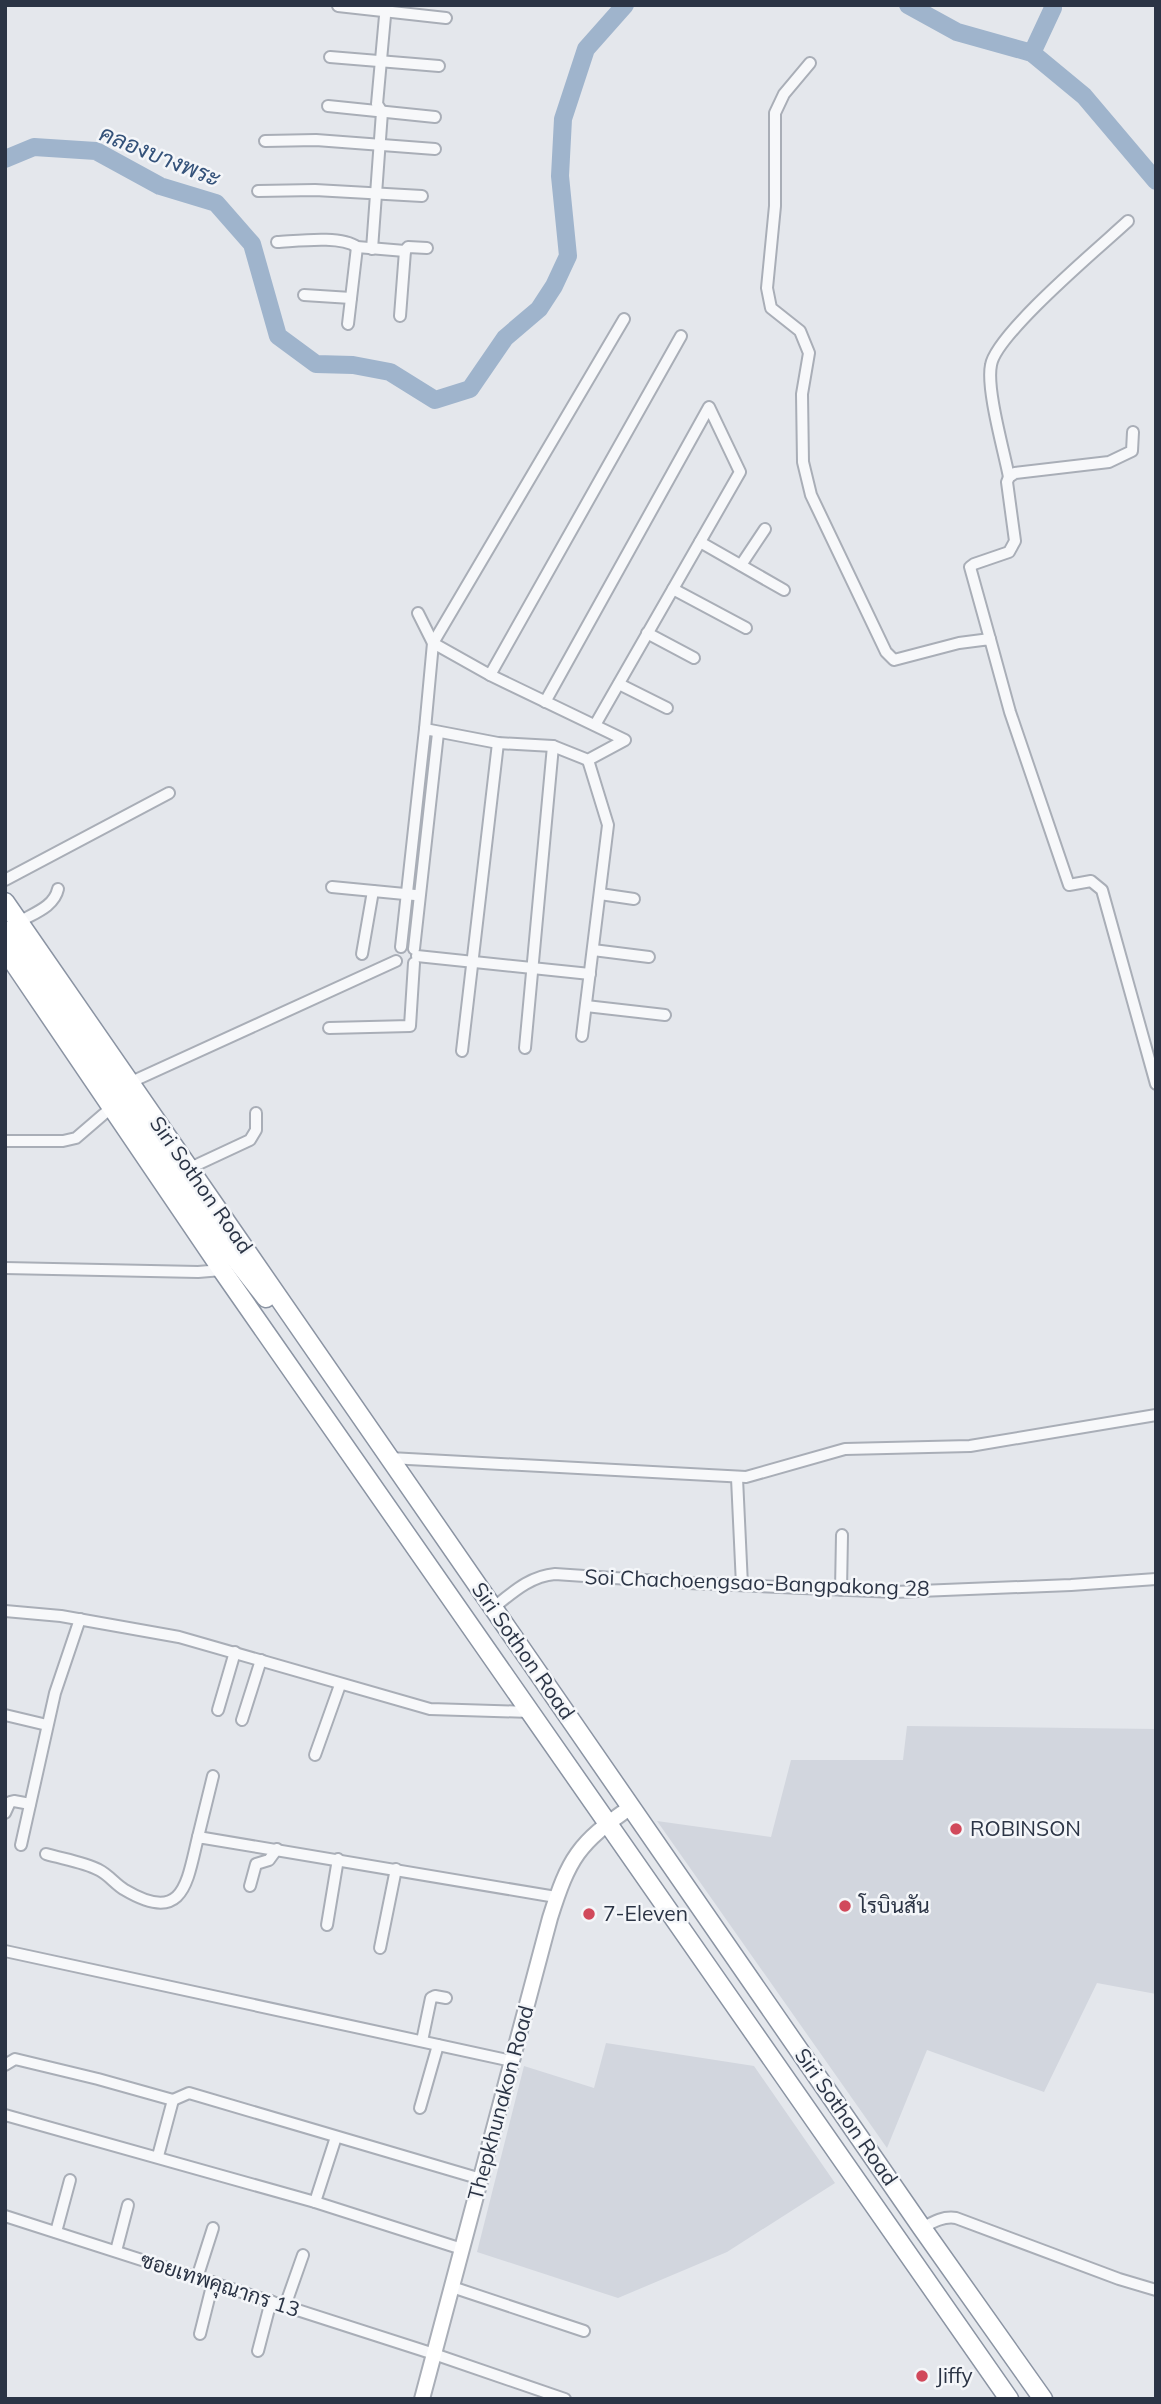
<svg xmlns="http://www.w3.org/2000/svg" width="1161" height="2404" font-family="Mulish,Sarabun,sans-serif">
<style>
.built{fill:#d2d6de}
.lines{fill:none;stroke-linecap:round;stroke-linejoin:round}
.river{stroke:#9fb4cc;stroke-width:18}
.minor-casing{stroke:#a9aeb7;stroke-width:14}
.secondary-casing{stroke:#a9aeb7;stroke-width:18}
.trunk-casing{stroke:#8b94a3;stroke-width:21}
.minor{stroke:#f7f8fa;stroke-width:10}
.secondary{stroke:#fff;stroke-width:14}
.trunk{stroke:#fff;stroke-width:18}
.poi-dot{fill:#d1495b;stroke:#f4f6f9;stroke-width:2.5}
.labels{text-anchor:middle;stroke-width:5;stroke-linejoin:round;paint-order:stroke}
.street-label{font-size:21px;fill:#2b3445;stroke:#f4f6f9}
.poi-label{font-size:21px;fill:#2b3445;stroke:#f4f6f9;text-anchor:start}
.water-label{font-size:23px;font-style:italic;fill:#34527a;stroke:#f4f6f9}
</style>
<rect width="100%" height="100%" fill="#e4e7ec"/>
<g class="built">
<path d="M907,1726L1156,1729V1994L1097,1983L1044,2092L927,2050L887,2148L657,1821L771,1837L791,1760H903Z"/>
<path d="M606,2043L754,2066L835,2183L727,2252L618,2298L477,2252L524,2066L594,2088Z"/>
</g>
<g class="lines">
<g class="river">
<path d="M908,5L957,32L1032,53L1084,96L1156,181"/>
<path d="M1032,53L1053,8L1052,5"/>
<path d="M5,159L34,147L96,151L160,186L216,203L252,244L278,336L316,364L353,365L390,372L435,400L470,389L505,338L539,309L554,286L568,256L560,176L563,119L586,49L625,5"/>
</g>
<g class="minor-casing">
<g id="minor">
<path d="M338,6L446,18"/>
<path d="M330,57L439,66"/>
<path d="M810,63L784,94L775,113V206L767,288L771,308L800,331L809,353L802,394L803,462L811,495L886,652L894,660L959,643L990,639L1010,712L1069,885L1091,881L1102,890L1156,1084"/>
<path d="M328,106L435,117"/>
<path d="M265,141L316,140L435,149"/>
<path d="M258,191L315,190L422,196"/>
<path d="M277,242C297,241 341,235 357,247L405,251L408,247L427,248"/>
<path d="M372,249L382,112L377,104L386,5"/>
<path d="M304,295L351,298"/>
<path d="M400,316L405,251"/>
<path d="M348,324L357,247"/>
<path d="M1009,477C1004,451 986,389 991,365C996,334 1101,246 1128,221"/>
<path d="M700,542L784,590"/>
<path d="M741,565L765,529"/>
<path d="M673,589L746,628"/>
<path d="M647,633L694,658"/>
<path d="M990,639L970,567L974,564L1009,552L1015,541L1007,482L1009,477L1015,473L1109,462L1132,451L1133,432"/>
<path d="M490,675L681,336"/>
<path d="M619,684L667,708"/>
<path d="M545,702L709,407L740,472L595,725"/>
<path d="M425,729L433,643L624,319"/>
<path d="M5,880L169,793"/>
<path d="M332,887L415,895"/>
<path d="M600,894L634,899"/>
<path d="M19,922C34,913 54,907 58,889"/>
<path d="M401,947L425,729L498,743L553,746L588,760L625,740L490,675L433,643L418,613"/>
<path d="M414,949L438,733"/>
<path d="M593,950L649,957"/>
<path d="M362,954L373,891"/>
<path d="M417,956L590,974"/>
<path d="M586,1006L665,1015"/>
<path d="M329,1028L410,1026L414,963"/>
<path d="M582,1036L608,825L588,760"/>
<path d="M525,1048L553,746"/>
<path d="M462,1051L498,743"/>
<path d="M129,1083L396,961"/>
<path d="M5,1141H63L76,1138L112,1107"/>
<path d="M190,1168L250,1140L256,1130V1113"/>
<path d="M5,1268L198,1272L222,1270"/>
<path d="M390,1458L746,1477L845,1449L970,1446L1156,1415"/>
<path d="M737,1478L742,1585"/>
<path d="M841,1590L842,1535"/>
<path d="M493,1608C512,1593 530,1576 555,1574L688,1583L895,1592L1071,1585L1156,1579"/>
<path d="M5,1611L61,1616L179,1637L430,1709L530,1712"/>
<path d="M218,1710L235,1652"/>
<path d="M5,1715L47,1725"/>
<path d="M242,1720L261,1660"/>
<path d="M315,1755L340,1685"/>
<path d="M5,1813L10,1802L14,1801L30,1804"/>
<path d="M198,1837L213,1776"/>
<path d="M21,1845L55,1693L80,1619"/>
<path d="M46,1854C63,1859 84,1862 99,1870C109,1875 116,1885 125,1890C184,1925 187,1882 198,1837L556,1897"/>
<path d="M250,1886L256,1864L269,1860L277,1849"/>
<path d="M327,1925L338,1859"/>
<path d="M380,1948L396,1869"/>
<path d="M5,1951L512,2061"/>
<path d="M422,2041L431,1998L435,1996L446,1998"/>
<path d="M5,2065L15,2059L98,2079L173,2100L189,2093L481,2179"/>
<path d="M420,2108L438,2045"/>
<path d="M5,2115L315,2202L462,2249"/>
<path d="M158,2156L173,2100"/>
<path d="M315,2202L336,2137"/>
<path d="M5,2216L434,2354L565,2399"/>
<path d="M922,2228C933,2222 943,2216 956,2218L1119,2279L1156,2290"/>
<path d="M56,2232L70,2180"/>
<path d="M116,2251L128,2205"/>
<path d="M197,2278L213,2228"/>
<path d="M452,2287L584,2331"/>
<path d="M285,2306L303,2255"/>
<path d="M200,2334L213,2282"/>
<path d="M258,2351L271,2301"/>
</g>
</g>
<g class="secondary-casing">
<path id="secondary" d="M422,2399L550,1918C569,1858 578,1843 631,1807"/>
</g>
<g class="trunk-casing">
<g id="trunk">
<path d="M5,902L922,2228L1043,2399"/>
<path d="M5,930L230,1252L266,1298"/>
<path d="M5,950L222,1270L1009,2399"/>
</g>
</g>
<use href="#minor" class="minor"/>
<use href="#secondary" class="secondary"/>
<use href="#trunk" class="trunk"/>
</g>
<g class="poi-dot">
<circle cx="956" cy="1829" r="7"/>
<circle cx="845" cy="1906" r="7"/>
<circle cx="589" cy="1914" r="7"/>
<circle cx="922" cy="2376" r="7"/>
</g>
<g class="labels">
<g class="street-label">
<text transform="translate(201 1185) rotate(55)" y="7">Siri Sothon Road</text>
<text transform="translate(757 1583) rotate(2)" y="7">Soi Chachoengsao-Bangpakong 28</text>
<text transform="translate(523 1651) rotate(55)" y="7">Siri Sothon Road</text>
<text transform="translate(501 2103) rotate(-75)" y="7">Thepkhunakon Road</text>
<text transform="translate(846 2117) rotate(55)" y="7">Siri Sothon Road</text>
<text transform="translate(220 2285) rotate(18)" y="7">ซอยเทพคุณากร 13</text>
</g>
<g class="poi-label">
<text x="970" y="1836">ROBINSON</text>
<text x="859" y="1913">โรบินสัน</text>
<text x="603" y="1921">7-Eleven</text>
<text x="936" y="2383">Jiffy</text>
</g>
<g class="water-label">
<text transform="translate(160 156) rotate(22)" y="8">คลองบางพระ</text>
</g>
</g>
<rect width="1161" height="2404" fill="none" stroke="#2b3445" stroke-width="14"/>
</svg>
